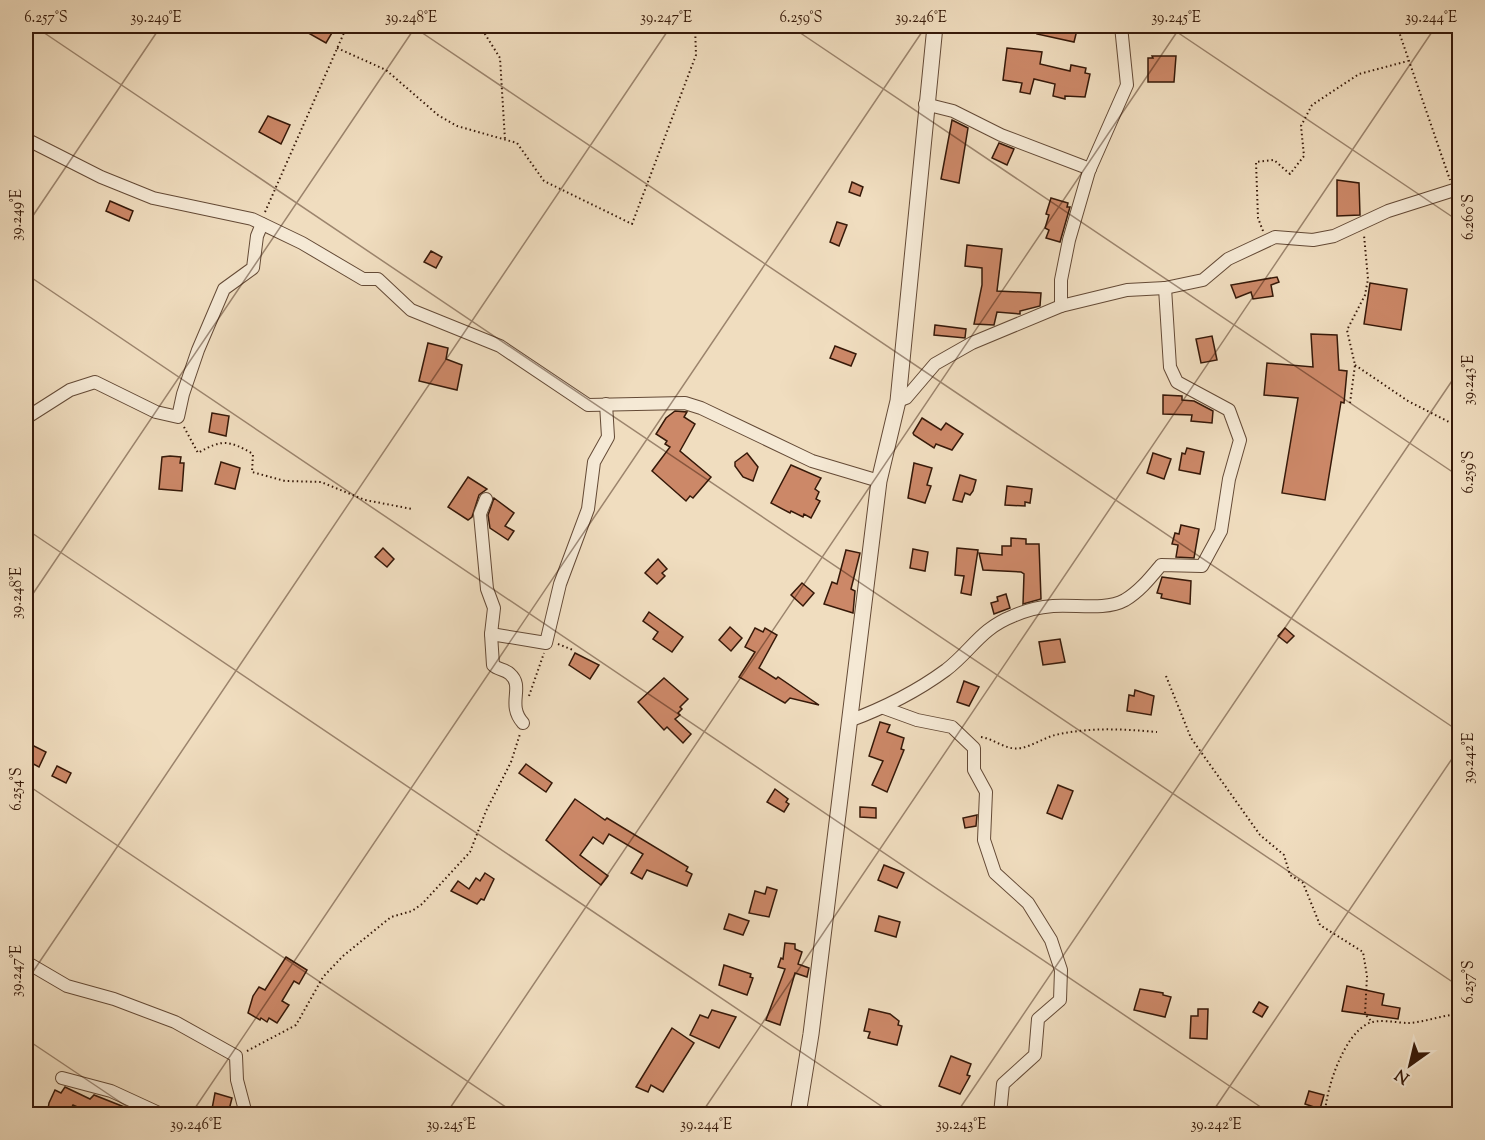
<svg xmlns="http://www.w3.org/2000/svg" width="1485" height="1140" font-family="'Sorts Mill Goudy',serif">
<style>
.building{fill:#cc8868;stroke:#361909;stroke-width:1.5}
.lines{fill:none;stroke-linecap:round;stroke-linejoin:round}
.minor-casing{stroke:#644a36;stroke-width:14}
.tertiary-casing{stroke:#644a36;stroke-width:17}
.path{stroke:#361909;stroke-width:2;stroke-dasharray:1.5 3;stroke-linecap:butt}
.minor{stroke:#f5e9d5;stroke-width:12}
.tertiary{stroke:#f5e9d5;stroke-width:15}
.ticks{fill:none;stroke:#361909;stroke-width:1.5;stroke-opacity:0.45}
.neatline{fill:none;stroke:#361909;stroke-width:2}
.ticks-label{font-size:15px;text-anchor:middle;fill:#361909}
</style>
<rect width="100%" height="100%" fill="#f0ddbf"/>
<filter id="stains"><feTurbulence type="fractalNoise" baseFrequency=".00333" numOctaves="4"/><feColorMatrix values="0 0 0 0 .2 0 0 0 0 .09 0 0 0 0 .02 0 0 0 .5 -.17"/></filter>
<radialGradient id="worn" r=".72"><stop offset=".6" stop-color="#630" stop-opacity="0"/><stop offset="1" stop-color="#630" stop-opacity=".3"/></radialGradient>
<g class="building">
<path d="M296,26H336L326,43Z"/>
<path d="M1039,26H1078L1074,42L1037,34Z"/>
<path d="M1007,48L1042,52L1040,64L1070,71L1071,65L1086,68L1085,73L1090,74L1085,97L1065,96V99L1053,96L1055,84L1034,79L1030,94L1020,92L1022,83L1003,80Z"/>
<path d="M1152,56H1176L1174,82H1148V58H1153Z"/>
<path d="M268,116L290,125L281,144L259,132Z"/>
<path d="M952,120L968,128L959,183L941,179Z"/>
<path d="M999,143L1014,149L1007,165L992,158Z"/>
<path d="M1337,180L1359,183L1360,215L1337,216Z"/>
<path d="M852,182L863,187L860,196L849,192Z"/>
<path d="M1051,198L1068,203L1067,207H1070L1060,242L1046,238L1049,230L1045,228L1049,215L1046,214Z"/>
<path d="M110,201L133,211L129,221L106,211Z"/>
<path d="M837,222L847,225L839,246L830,242Z"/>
<path d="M967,245L1002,249L997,291L1041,293L1040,306L1020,311V314L997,312L994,325L974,324L982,285V268L965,266Z"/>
<path d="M431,251L442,257L436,268L424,262Z"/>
<path d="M1277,277L1279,282L1271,285L1273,296L1253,299L1251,292L1236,298L1231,285Z"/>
<path d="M1370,283L1407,289L1401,330L1364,324Z"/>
<path d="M935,325L966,329L965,338L934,335Z"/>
<path d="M1311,334L1337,335L1339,370L1347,371L1344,403L1341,402L1325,500L1282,493L1298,398L1264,395L1267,363L1313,367Z"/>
<path d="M1212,336L1217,360L1201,363L1196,339Z"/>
<path d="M428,343L448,348L446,359L462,365L457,390L419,381Z"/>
<path d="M835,346L856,354L851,366L830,358Z"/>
<path d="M1163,395L1182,396V400L1194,401L1213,411L1212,423L1191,421L1192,415L1163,414Z"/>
<path d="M675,411L687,412L684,417L695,424L680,451L711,477L693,498L690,496L686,501L652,471L670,447L665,444L667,441L656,434L666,418Z"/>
<path d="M212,413L229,416L226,436L209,432Z"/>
<path d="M922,418L941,430L946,423L963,434L952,450L936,444L934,448L914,435L913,433Z"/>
<path d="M1187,448L1204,452L1200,474L1179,470L1182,453L1185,454Z"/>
<path d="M747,453L758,467L753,481L743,477L735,466V462Z"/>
<path d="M1153,453L1171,459L1164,479L1147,473Z"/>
<path d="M170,456L181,457L180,463H184L182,491L159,489L162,457Z"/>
<path d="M221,462L240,468L235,489L215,484Z"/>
<path d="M914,463L932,468L927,485L931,486L925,503L908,498Z"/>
<path d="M791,465L821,478L815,489L819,492L816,499L820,501L811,518L804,514L803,517L791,511L790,513L771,503Z"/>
<path d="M960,475L976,480L973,491L970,495L965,493L962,502L953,500Z"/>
<path d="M468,477L487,489L479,495L472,517L468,520L448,507Z"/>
<path d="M1007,486L1032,489L1030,503L1025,502V506L1005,505Z"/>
<path d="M494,498L514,513L505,526L514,531L508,540L490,528L488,515Z"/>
<path d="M1181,525L1199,529L1194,558L1176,557L1178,545L1172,544L1175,533L1179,534Z"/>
<path d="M1011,538L1026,539V544H1039L1041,599L1023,604L1024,574L1021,572L983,570L979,553L1002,555V546H1011Z"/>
<path d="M383,548L394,559L387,567L375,557Z"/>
<path d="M957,548L978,550L971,595L961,593L964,576L955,575Z"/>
<path d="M913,549L928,552L925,571L910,568Z"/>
<path d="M846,550L860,553L851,589L855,591L853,613L824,604L832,582L837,584Z"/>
<path d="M658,559L667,569L662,573L665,576L657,584L645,573Z"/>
<path d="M1162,577L1191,581L1190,604L1161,598L1162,594L1157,593Z"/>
<path d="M802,583L814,593L803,606L791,595Z"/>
<path d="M1006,594L1010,608L994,614L991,603L998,601L997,597Z"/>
<path d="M649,612L683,637L672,652L653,639L658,632L643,621Z"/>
<path d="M730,627L742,638L731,651L719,640Z"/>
<path d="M755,628L763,632L765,628L777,635L759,668L776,679L778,677L819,705L790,698L785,703L739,677L755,652L745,647Z"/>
<path d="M1285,628L1294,636L1287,643L1278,636Z"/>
<path d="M1060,639L1065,662L1043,665L1039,642Z"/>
<path d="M575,653L599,665L590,679L569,665Z"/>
<path d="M664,678L688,699L680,707L682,709L678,713L680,715L675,719L691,734L683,743L667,727L664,730L638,702Z"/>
<path d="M964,681L979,687L969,706L957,702Z"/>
<path d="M1135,690L1154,696L1151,715L1127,711L1129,695L1134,696Z"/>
<path d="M880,722L890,725L887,732L904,738L901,749L904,750L887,792L872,785L883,761L869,756Z"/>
<path d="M26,742L46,752L39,767L26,760Z"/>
<path d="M526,764L552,783L546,792L519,773Z"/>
<path d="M57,766L71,773L66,783L52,776Z"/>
<path d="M1058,785L1073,791L1062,819L1047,813Z"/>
<path d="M775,789L788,799L786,802L789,804L784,812L767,802Z"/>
<path d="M575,799L605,820L607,818L688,867L686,871L692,874L687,886L647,870L642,879L631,873L643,854L609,834L603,844L593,837L580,855L608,876L601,885L579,868L546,840Z"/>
<path d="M860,807L876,808V818L860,817Z"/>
<path d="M977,815L976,826L965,828L963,818Z"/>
<path d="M884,865L904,873L897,888L878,880Z"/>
<path d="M485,873L494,879L484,900L481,899L477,904L451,891L458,881L469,889L476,878L480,881Z"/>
<path d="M767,887L777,890L769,917L749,913L755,891L765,894Z"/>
<path d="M729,914L749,921L743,935L724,929Z"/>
<path d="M879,916L900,922L896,937L875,931Z"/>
<path d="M785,943L795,944V949L802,952L798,964L809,968L807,977L795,973L780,1025L766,1020L785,969L778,967L781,958L783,959Z"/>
<path d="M286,957L307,970L299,984L294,981L282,1001L289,1005L277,1023L269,1018L267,1022L261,1018L260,1020L248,1013L253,996L259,987L265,990Z"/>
<path d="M724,965L751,974L750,977L753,978L747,995L719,985Z"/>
<path d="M1347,986L1384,994L1382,1005L1400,1008L1398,1019L1342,1011Z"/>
<path d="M1140,989L1163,993V995L1171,997L1165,1017L1134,1010Z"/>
<path d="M1259,1002L1268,1007L1262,1017L1253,1012Z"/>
<path d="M869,1009L890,1014L899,1021L898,1025L902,1026L897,1045L868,1038L870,1032L864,1031Z"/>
<path d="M1198,1009H1208L1207,1039L1190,1038L1191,1016H1198Z"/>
<path d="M712,1010L736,1017L719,1048L690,1035L700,1015L708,1018Z"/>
<path d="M672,1028L694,1043L663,1092L651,1085L648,1092L636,1087Z"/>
<path d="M951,1056L971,1064L967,1075L970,1076L960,1094L939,1086Z"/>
<path d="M65,1087L90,1099L94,1095L142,1114H93L73,1105L68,1114H57L48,1109L49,1103L55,1090L61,1093Z"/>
<path d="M1309,1091L1324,1095L1320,1109L1305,1104Z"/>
<path d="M215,1093L232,1098L228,1114H211Z"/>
</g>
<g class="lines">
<g class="minor-casing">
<g id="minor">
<path d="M925,104L953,111L1001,135L1090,169"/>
<path d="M26,139L101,177L153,198L252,219L302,243L363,279H378L411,310L500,346L588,405L685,403L701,408L812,461L879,481"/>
<path d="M1061,306V280L1069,240L1089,171L1127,85L1121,26"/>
<path d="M898,401L906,398L935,364L972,343L1061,306L1127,290L1165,288L1203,280L1228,259L1275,237L1313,240L1334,236L1388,211L1454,190"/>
<path d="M26,418L70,390L95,382L156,412L178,417L183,394L198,350L224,289L253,268L257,236L262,224"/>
<path d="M486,499L480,514L487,589L494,608L491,634L493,665C498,670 505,669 510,674C525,687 506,704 523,723"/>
<path d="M491,634L546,643L560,584L588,509L594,462L608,437L606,404"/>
<path d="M884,708L917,720L952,727L974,748V770L986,792L984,840L995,873L1028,903L1051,940L1061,970L1060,1000L1038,1019L1035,1055L1003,1084L1000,1114"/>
<path d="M849,721C884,708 916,692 946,670C972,650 980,629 1013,616C1024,611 1040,607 1053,606C1075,604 1105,611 1125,600C1140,591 1151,577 1161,565L1202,566L1221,531L1229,479L1240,440L1229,410L1177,382L1170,367L1165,288"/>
<path d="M26,962L67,986L114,999L175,1022L236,1056L237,1080L246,1114"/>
<path d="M62,1078L111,1091L161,1114"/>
</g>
</g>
<g class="tertiary-casing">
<path id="tertiary" d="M798,1114L811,1034L879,481L898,401L935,26"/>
</g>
<g class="path">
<path d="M480,26L500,58L505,140"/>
<path d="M1397,26L1450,180"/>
<path d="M337,48L386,70L438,115L457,126L517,143L544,181L632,224L696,55L695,26"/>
<path d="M265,212L347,26"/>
<path d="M1263,231L1258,218L1256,162L1274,160L1290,174L1304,156L1301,126L1312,105L1359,74L1408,61"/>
<path d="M1355,365L1408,401L1449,422L1460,424"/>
<path d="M1350,403L1355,365L1347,330L1365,295L1368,279L1364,235"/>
<path d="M184,427L198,453C222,439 229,440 253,454L252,472L285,481L321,482L365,500L412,509"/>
<path d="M558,644L573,650"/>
<path d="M1166,676L1191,738L1260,835L1284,855L1290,875L1303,883L1320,925L1363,952L1367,976L1365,1014L1372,1022"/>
<path d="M529,696L544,653"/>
<path d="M981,737C995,739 1006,751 1021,748C1032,746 1044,738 1055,735C1090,727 1122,729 1157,732"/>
<path d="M247,1051L296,1025L323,977L343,956L391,917L412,911L422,904L470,852L486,811L511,762L520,734"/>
<path d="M1325,1114C1326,1089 1343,1037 1367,1024C1378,1018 1396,1023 1409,1023C1426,1022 1442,1015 1460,1014"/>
</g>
<use href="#minor" class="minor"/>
<use href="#tertiary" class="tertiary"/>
</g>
<path class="ticks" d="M34,26L1460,987M412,26L1460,732M790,26L1460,477M1168,26L1460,222M26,226L161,26M26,274L1271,1114M26,529L893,1114M26,604L416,26M26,784L516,1114M26,982L671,26M26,1039L138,1114M191,1114L926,26M446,1114L1181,26M701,1114L1436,26M956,1114L1460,369M1211,1114L1460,747"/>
<rect width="1485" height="1140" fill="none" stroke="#f0ddbf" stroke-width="66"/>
<g transform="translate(1410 1065) rotate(214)" stroke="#f5e9d5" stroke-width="4.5" paint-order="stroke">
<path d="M0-4.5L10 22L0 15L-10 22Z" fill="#361909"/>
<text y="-9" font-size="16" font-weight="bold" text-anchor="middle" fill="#361909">N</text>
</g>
<rect x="33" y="33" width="1419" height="1074" class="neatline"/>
<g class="ticks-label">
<text x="46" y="22">6.257°S</text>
<text x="156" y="22">39.249°E</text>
<text x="411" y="22">39.248°E</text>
<text x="666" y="22">39.247°E</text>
<text x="801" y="22">6.259°S</text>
<text x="921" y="22">39.246°E</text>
<text x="1176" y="22">39.245°E</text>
<text x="1431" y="22">39.244°E</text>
<text transform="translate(16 215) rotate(-90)" y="5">39.249°E</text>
<text transform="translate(1468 217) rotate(-90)" y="5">6.260°S</text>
<text transform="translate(1468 380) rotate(-90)" y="5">39.243°E</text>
<text transform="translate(1468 472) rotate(-90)" y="5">6.259°S</text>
<text transform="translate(16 593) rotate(-90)" y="5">39.248°E</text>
<text transform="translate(1468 758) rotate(-90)" y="5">39.242°E</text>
<text transform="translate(16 789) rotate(-90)" y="5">6.254°S</text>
<text transform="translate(16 971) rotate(-90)" y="5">39.247°E</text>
<text transform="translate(1468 982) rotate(-90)" y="5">6.257°S</text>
<text x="196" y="1129">39.246°E</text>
<text x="451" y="1129">39.245°E</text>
<text x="706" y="1129">39.244°E</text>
<text x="961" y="1129">39.243°E</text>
<text x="1216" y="1129">39.242°E</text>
</g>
<rect width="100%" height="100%" filter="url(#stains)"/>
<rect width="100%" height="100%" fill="url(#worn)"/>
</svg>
